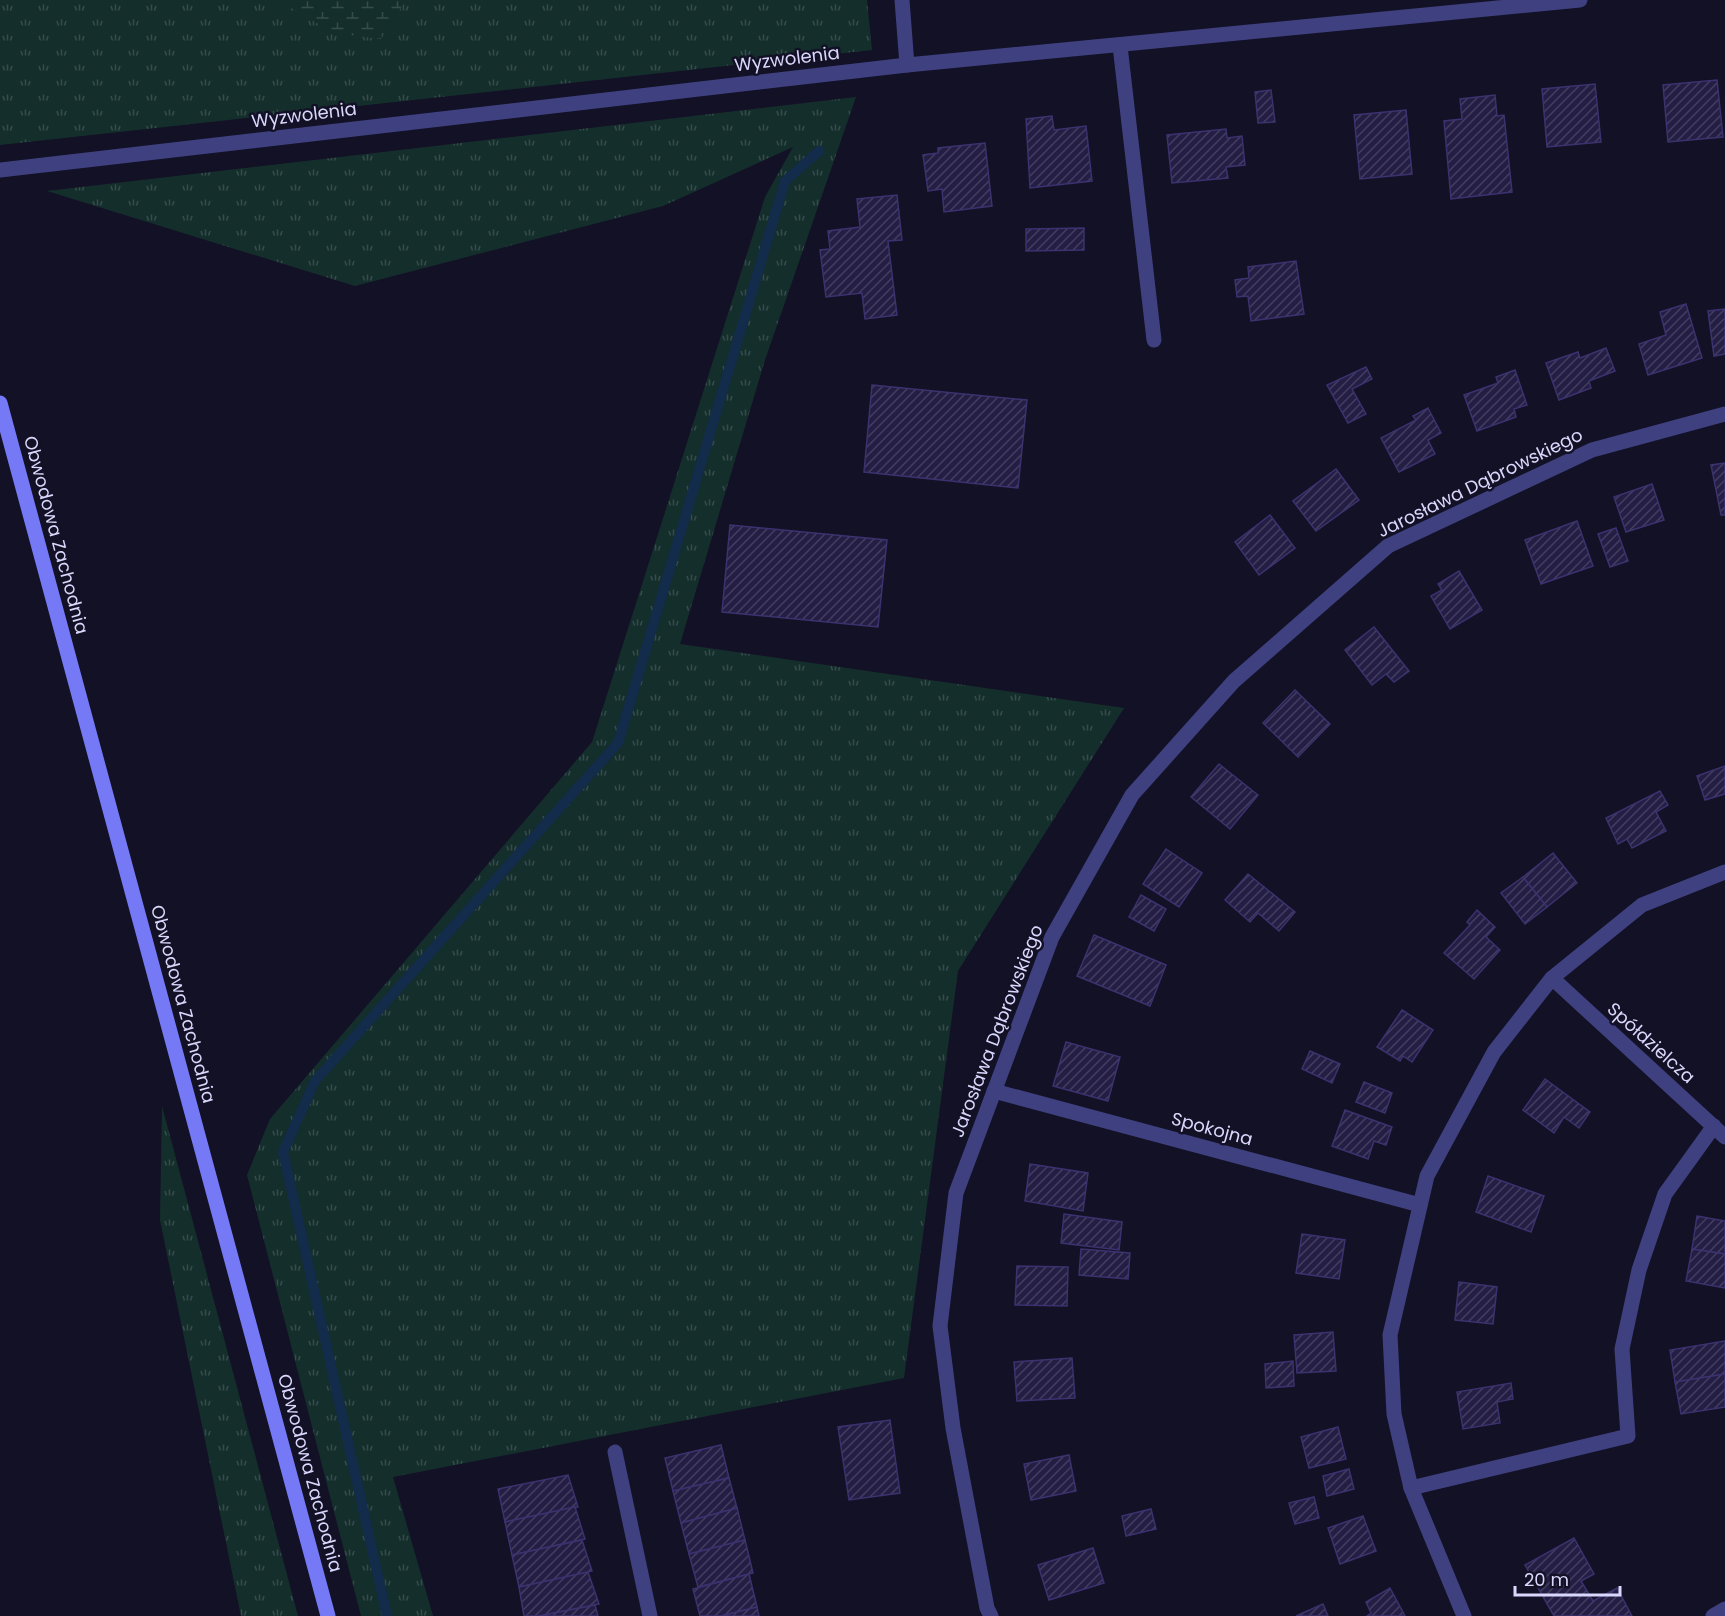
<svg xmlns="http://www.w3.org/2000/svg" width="1725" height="1616" font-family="Poppins,sans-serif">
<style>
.grass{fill:url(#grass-tufts)}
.wetland{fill:url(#wetland-marsh)}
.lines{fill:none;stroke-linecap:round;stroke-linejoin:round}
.stream{stroke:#142c4b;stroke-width:10}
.building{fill:url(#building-hatch);stroke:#3b326f;stroke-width:1.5}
.lane{stroke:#3f4080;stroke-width:15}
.street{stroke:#3f4080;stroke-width:15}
.secondary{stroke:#7579f5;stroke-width:15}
.labels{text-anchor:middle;stroke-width:5;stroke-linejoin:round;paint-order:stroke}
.street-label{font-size:18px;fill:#d9d7fc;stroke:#131125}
</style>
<defs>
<pattern id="grass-tufts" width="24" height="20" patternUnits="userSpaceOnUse" patternTransform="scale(1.5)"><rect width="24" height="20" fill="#142e2c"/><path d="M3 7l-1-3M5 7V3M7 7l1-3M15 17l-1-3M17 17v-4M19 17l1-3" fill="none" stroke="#364c4c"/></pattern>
<pattern id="wetland-marsh" width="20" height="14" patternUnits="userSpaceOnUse" patternTransform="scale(1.5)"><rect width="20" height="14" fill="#142e2c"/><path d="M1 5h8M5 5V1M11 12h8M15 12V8" fill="none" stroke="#364c4c"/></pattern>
<pattern id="building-hatch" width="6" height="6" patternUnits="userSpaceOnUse" patternTransform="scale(1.5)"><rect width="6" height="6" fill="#241e44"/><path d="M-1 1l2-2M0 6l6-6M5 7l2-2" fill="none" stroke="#433e60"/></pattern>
</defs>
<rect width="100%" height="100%" fill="#131125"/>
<g class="grass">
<path d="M0,0H867L872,50L0,145Z"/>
<path d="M856,97L765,360L680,644L1124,708L958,971L904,1378L393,1477L433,1616H361L247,1175L270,1119L592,742L765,197L793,147L663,206L355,286L47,191Z"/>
<path d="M162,1106L298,1616H241L160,1220Z"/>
</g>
<path class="wetland" d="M277,0H406L381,39L334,33Z"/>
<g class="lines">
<path class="stream" d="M387,1616L283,1152L315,1081L618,743L785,181L819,151"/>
</g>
<g class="building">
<path d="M1717,80L1723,137L1668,142L1663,85Z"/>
<path d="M1595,84L1601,142L1547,147L1542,89Z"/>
<path d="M1271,90L1275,122L1258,123L1255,92Z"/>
<path d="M1495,95L1497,116L1504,115L1512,192L1451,199L1444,121L1462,119L1460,99Z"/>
<path d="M1406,110L1412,174L1360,179L1354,115Z"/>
<path d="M1052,116L1054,130L1086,126L1092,181L1030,188L1026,119Z"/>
<path d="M1226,129L1227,138L1242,136L1245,165L1226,167L1228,178L1172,183L1167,135Z"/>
<path d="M985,143L992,206L944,212L942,189L928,191L923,155L938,153V148Z"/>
<path d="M897,195L902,240L888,241L897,315L865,319L862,293L826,297L820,250L830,249L828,231L860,227L857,199Z"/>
<path d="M1084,228V250L1026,251V229Z"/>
<path d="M1296,261L1304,314L1251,321L1248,296L1237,297L1235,280L1249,278L1248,267Z"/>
<path d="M1686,304L1702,358L1648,375L1639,344L1666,335L1660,312Z"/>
<path d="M1725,309V354L1714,356L1708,311Z"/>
<path d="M1606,348L1615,371L1589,381L1591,388L1559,400L1546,363L1578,352L1580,358Z"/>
<path d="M1366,367L1372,379L1352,389L1366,414L1348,423L1327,385Z"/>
<path d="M1515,370L1527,405L1514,409L1516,417L1477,431L1464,395L1498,383L1496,377Z"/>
<path d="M872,385L1027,400L1018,488L864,472Z"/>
<path d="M1428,408L1441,433L1428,440L1435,454L1399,472L1381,438L1416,420L1413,416Z"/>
<path d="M1725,463V515H1721L1711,465Z"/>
<path d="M1336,469L1359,500L1316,531L1293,501Z"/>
<path d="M1652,484L1664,520L1626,532L1614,497Z"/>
<path d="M1270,515L1295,548L1259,575L1235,542Z"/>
<path d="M1577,521L1593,566L1541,584L1525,540Z"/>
<path d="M730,525L887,540L878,627L722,612Z"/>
<path d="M1616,528L1628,561L1610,567L1598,534Z"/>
<path d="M1459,571L1482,610L1450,629L1431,596L1442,590L1438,584Z"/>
<path d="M1374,627L1409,671L1394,682L1386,674L1372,685L1345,650Z"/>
<path d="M1295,690L1330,724L1298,757L1263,723Z"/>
<path d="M1219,764L1258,795L1230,829L1191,797Z"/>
<path d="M1725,766V794L1705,800L1697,776Z"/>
<path d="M1660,791L1668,805L1656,812L1666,831L1632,848L1627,839L1618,844L1606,818Z"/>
<path d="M1166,849L1202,873L1179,907L1143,884Z"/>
<path d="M1553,853L1577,883L1547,907L1523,877Z"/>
<path d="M1248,874L1295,912L1279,931L1258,913L1250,922L1225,900Z"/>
<path d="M1523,877L1547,907L1525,924L1501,893Z"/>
<path d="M1141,895L1166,909L1154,931L1129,917Z"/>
<path d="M1477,910L1495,927L1486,937L1500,950L1474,979L1444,953L1470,925L1467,922Z"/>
<path d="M1094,935L1166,965L1150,1006L1077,976Z"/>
<path d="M1402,1010L1433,1030L1412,1062L1403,1056L1400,1061L1377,1047Z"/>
<path d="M1066,1042L1120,1057L1108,1101L1053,1086Z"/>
<path d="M1310,1051L1340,1064L1332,1083L1302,1069Z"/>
<path d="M1545,1079L1590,1112L1579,1128L1564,1117L1554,1133L1523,1110Z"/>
<path d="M1364,1082L1392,1093L1385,1113L1356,1102Z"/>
<path d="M1345,1110L1392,1127L1386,1145L1374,1141L1368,1159L1332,1146Z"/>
<path d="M1030,1164L1088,1173L1083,1211L1025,1201Z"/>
<path d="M1488,1176L1544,1196L1531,1232L1476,1212Z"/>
<path d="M1064,1214L1122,1222L1119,1250L1061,1243Z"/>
<path d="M1697,1216L1725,1221V1254L1692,1249Z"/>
<path d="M1302,1234L1345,1240L1339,1279L1296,1273Z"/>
<path d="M1081,1249L1130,1253L1128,1279L1079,1275Z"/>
<path d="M1692,1249L1725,1254V1288L1686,1281Z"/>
<path d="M1017,1266L1068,1267L1067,1306L1015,1305Z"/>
<path d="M1459,1282L1497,1287L1493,1324L1455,1320Z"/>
<path d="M1333,1332L1336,1371L1297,1373L1294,1335Z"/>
<path d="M1725,1341V1374L1675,1382L1670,1350Z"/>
<path d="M1072,1358L1075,1398L1017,1401L1014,1362Z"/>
<path d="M1293,1361L1294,1386L1266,1388L1265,1364Z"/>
<path d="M1725,1374V1407L1681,1414L1675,1382Z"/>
<path d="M1511,1383L1513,1399L1497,1402L1500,1423L1463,1429L1457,1392Z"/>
<path d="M890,1420L900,1493L849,1500L838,1427Z"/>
<path d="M1338,1427L1346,1459L1309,1468L1301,1437Z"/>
<path d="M721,1445L729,1478L673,1491L665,1458Z"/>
<path d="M1069,1455L1076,1491L1031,1500L1024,1464Z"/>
<path d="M1349,1469L1354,1489L1327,1496L1323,1476Z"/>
<path d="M568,1475L578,1507L505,1522L498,1489Z"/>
<path d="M729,1478L737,1508L681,1523L673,1491Z"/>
<path d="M1314,1497L1319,1518L1295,1524L1289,1503Z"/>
<path d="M575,1507L585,1539L512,1555L505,1522Z"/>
<path d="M737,1508L745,1540L689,1554L681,1523Z"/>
<path d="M1151,1509L1156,1529L1126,1536L1122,1516Z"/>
<path d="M1363,1516L1376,1551L1340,1564L1328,1528Z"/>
<path d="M1574,1538L1594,1574L1581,1581L1593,1601L1617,1588L1632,1616H1554L1525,1565Z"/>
<path d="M582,1540L592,1571L519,1587L512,1555Z"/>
<path d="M745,1540L753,1573L698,1587L689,1554Z"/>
<path d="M1093,1548L1104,1583L1049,1600L1038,1565Z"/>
<path d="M588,1572L599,1604L539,1616H524L519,1587Z"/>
<path d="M749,1574L757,1607L721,1616H700L693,1589Z"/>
<path d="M1390,1588L1405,1616H1367L1371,1613L1366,1602Z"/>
<path d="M1323,1604L1328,1616H1296Z"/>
<path d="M595,1605L598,1616H539Z"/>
<path d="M757,1607L759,1616H721Z"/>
</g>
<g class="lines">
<path class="lane" d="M615,1452L650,1616"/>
<g class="street">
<path d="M902,0L907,65"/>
<path d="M1120,46L1154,340"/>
<path d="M0,170L907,65L1580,0"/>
<path d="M1552,978L1725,1137"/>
<path d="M994,1091L1420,1205"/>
<path d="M1411,1488L1628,1436L1622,1349L1639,1270L1665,1194L1714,1126"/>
<path d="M991,1616L987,1608L953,1428L940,1326L956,1193L1052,937L1132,795L1234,681L1388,546L1592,450L1725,414"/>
<path d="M1464,1616L1411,1488L1394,1414L1390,1335L1427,1176L1494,1052L1552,978L1642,905L1725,872"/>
<path d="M1713,1616L1725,1609"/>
</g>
<path class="secondary" d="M0,403L328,1616"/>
</g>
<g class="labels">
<g class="street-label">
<text transform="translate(787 59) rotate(-7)" y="6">Wyzwolenia</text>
<text transform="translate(304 115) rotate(-7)" y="6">Wyzwolenia</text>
<text transform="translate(1480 483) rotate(-26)" y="6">Jarosława Dąbrowskiego</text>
<text transform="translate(56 535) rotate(75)" y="6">Obwodowa Zachodnia</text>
<text transform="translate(183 1004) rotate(75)" y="6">Obwodowa Zachodnia</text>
<text transform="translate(997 1031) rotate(-69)" y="6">Jarosława Dąbrowskiego</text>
<text transform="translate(1651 1043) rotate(42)" y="6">Spółdzielcza</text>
<text transform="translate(1212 1129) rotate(15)" y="6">Spokojna</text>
<text transform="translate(310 1473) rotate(75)" y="6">Obwodowa Zachodnia</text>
</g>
</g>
<path d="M1515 1586v9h105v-9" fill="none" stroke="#d9d7fc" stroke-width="3"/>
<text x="1524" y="1586" font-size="18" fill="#d9d7fc" stroke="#131125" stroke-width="4.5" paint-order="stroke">20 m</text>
</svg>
